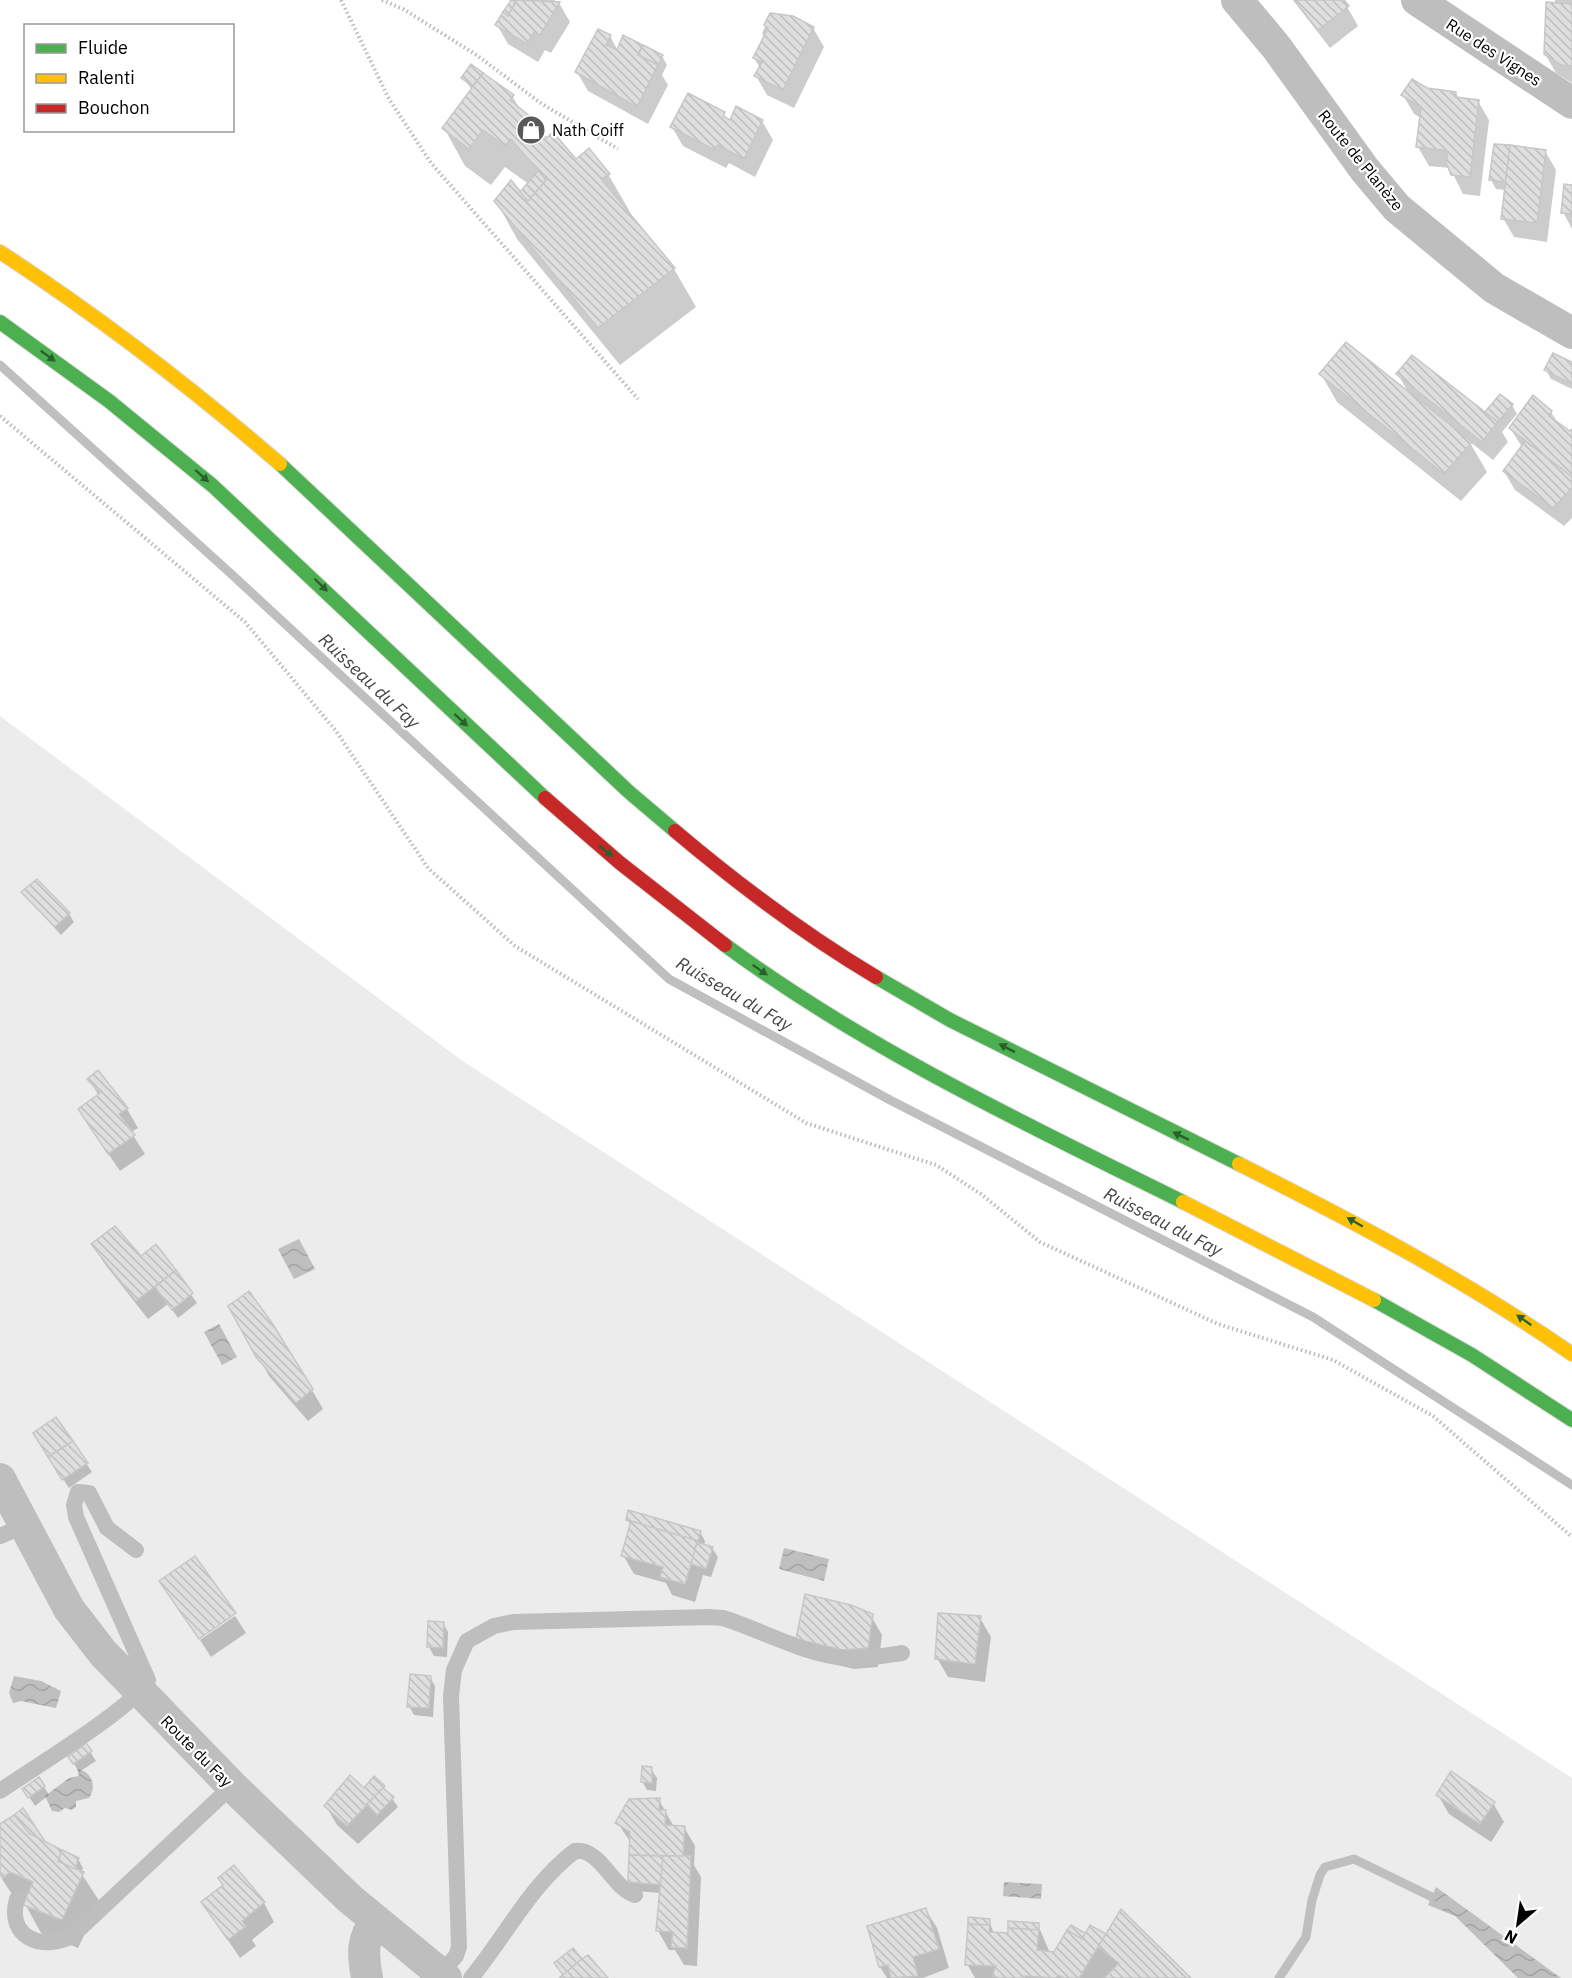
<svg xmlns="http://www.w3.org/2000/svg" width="1572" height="1978" font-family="'IBM Plex Sans',sans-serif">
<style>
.green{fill:#ececec}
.water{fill:url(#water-waves)}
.shadow{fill:#0003}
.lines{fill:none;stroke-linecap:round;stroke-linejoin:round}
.stream{stroke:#bfbfbf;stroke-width:9}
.building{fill:url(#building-back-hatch);stroke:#c7c7c7;stroke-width:1.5}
.fast-casing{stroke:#dbdbdb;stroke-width:16}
.slow-casing{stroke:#dbdbdb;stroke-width:16}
.jam-casing{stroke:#dbdbdb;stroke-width:16}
.path{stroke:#b9b9b9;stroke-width:4;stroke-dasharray:1.5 3;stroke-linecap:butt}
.lane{stroke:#bebebe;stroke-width:16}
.street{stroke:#bebebe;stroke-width:32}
.fast{stroke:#4caf50;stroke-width:14}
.slow{stroke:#ffc107;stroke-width:14}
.jam{stroke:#c62828;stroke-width:14}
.oneway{fill:#2a602c}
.labels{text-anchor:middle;stroke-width:4.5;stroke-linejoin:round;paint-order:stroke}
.street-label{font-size:16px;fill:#000;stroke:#fff}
.poi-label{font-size:16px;fill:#000;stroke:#fff;text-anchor:start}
.water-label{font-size:18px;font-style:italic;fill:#444;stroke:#fff}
</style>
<defs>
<pattern id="water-waves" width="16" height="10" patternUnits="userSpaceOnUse" patternTransform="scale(1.5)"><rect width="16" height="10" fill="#bfbfbf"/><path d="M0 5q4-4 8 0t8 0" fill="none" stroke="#a2a2a2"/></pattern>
<pattern id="building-back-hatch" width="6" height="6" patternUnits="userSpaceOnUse" patternTransform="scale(1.5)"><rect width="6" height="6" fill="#dfdfdf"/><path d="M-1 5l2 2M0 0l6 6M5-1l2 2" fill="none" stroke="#bebebe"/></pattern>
</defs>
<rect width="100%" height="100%" fill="#fff"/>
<path class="green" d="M0,716L464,1062L1572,1778V1978H0Z"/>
<g class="water">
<path d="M299,1239L315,1269L294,1279L278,1249Z"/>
<path d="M219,1324L237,1357L222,1365L204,1332Z"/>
<path d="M784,1548L829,1559L824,1581L779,1569Z"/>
<path d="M14,1676L41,1681L61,1691L56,1708L21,1701L13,1703L9,1693Z"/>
<path d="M77,1769C92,1771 97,1787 89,1798L76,1801V1807L72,1810L65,1808L59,1812L52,1811L45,1796L69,1778L79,1776Z"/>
<path d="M1004,1882L1042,1884L1041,1899L1003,1896Z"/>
<path d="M1436,1887L1561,1978H1518L1455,1916L1428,1905Z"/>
</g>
<g class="shadow">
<path d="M519,0H554L559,3L570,22L551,53L545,50L538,62L508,44L497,25Z"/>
<path d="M1293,0H1343L1358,26L1330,48Z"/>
<path d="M1555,0H1572V83L1556,73L1545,54Z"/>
<path d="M771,14L813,28L824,47L794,108L767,95L756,76L760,68L754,58L765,38L762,33Z"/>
<path d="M610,36L618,51L662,56L667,65L662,75L668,85L648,124L588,91L577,72Z"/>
<path d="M482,74L512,96L522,112L545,140L576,161L608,174L630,212L627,213L674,269L696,307L620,365L517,239L496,201L520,194L529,184L505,167L491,185L465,166L444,128L472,90L463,78Z"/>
<path d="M1426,89L1456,93L1459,99L1478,101L1489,120L1480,196L1463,194L1450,168L1429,166L1418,147L1421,118L1414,114L1403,95Z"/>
<path d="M723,113L728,120L762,121L773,140L755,177L729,163L726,168L683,146L672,127Z"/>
<path d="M1545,151L1556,170L1547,242L1514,237L1503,218L1506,190L1496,189L1491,180Z"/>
<path d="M1572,186V229L1563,212Z"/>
<path d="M1572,364V389L1551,379L1546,370Z"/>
<path d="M1321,374L1409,394L1398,374L1485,414L1512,405L1517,414L1502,432L1508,442L1493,460L1469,441L1487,472L1461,501L1337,402Z"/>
<path d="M1551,412L1559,425L1570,433L1572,431V518L1564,526L1515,490L1504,471L1522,447L1510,428Z"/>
<path d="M23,893L69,914L74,922L61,935Z"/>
<path d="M98,1072L127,1109L138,1128L131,1132L145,1154L120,1171L91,1128L99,1096L89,1079Z"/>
<path d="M93,1244L141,1259L156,1246L197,1303L178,1318L168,1304L148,1319L104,1263Z"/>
<path d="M258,1356L312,1390L323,1409L308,1421L269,1376Z"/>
<path d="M40,1443L86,1463L92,1472L69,1488Z"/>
<path d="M627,1519L700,1532L705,1541L704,1545L712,1548L718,1557L711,1577L703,1575L695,1602L672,1595L666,1583L634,1574L623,1555L631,1526Z"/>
<path d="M161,1582L234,1613L198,1638Z"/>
<path d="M235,1616L246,1633L211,1657L200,1640Z"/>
<path d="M871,1616L882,1635L878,1667L854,1669L808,1658L797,1639Z"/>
<path d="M980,1618L991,1637L985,1682L948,1677L937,1658Z"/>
<path d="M443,1623L448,1632L447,1657L434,1656L429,1647Z"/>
<path d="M430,1677L435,1686L433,1717L414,1715L409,1706Z"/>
<path d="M86,1745L96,1761L79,1772L70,1758Z"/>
<path d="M651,1769L657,1778L656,1791L647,1790L642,1781Z"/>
<path d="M44,1786L49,1795L35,1806L24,1789Z"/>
<path d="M384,1787L398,1807L358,1844L337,1825L326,1806L364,1790Z"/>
<path d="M1438,1795L1493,1803L1504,1822L1491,1842L1449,1814Z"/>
<path d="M659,1800L674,1827H684L695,1846L694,1865L701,1877L697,1966L684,1965L675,1950H669L658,1931L661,1893L635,1891L629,1882L631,1843L617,1822Z"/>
<path d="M0,1826L78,1859L83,1868L81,1873L100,1902L78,1948L41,1933L24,1902L20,1905L5,1884L0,1875Z"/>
<path d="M203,1903H264L274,1922L252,1940L256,1946L240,1958Z"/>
<path d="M926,1910L937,1928L949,1968L923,1978H887L880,1967L869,1927Z"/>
<path d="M989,1920L994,1934L1009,1935L1038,1925L1050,1953H1055L1084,1934L1106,1936L1189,1978H975L967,1964Z"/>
</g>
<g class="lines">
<g class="stream">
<path d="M0,365L229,572L669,979L890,1100L1313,1317L1572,1485"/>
<path d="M1279,1978L1306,1937L1312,1900L1320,1875L1325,1867L1354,1859L1432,1897"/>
</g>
</g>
<g class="building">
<path d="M511,0L516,1L508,16L503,12Z"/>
<path d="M517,0L560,2L540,35L534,32L527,44L495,25L503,12L508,16Z"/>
<path d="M1294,0H1344L1349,6L1318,30Z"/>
<path d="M1546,2L1572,4V66L1561,65L1544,54Z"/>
<path d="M770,13L793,16L814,27L783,90L754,76L762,62L753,58L768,28L764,25Z"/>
<path d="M598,29L611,35L606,45L617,50L623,35L643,45L638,55L658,65L637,107L575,72Z"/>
<path d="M643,45L663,55L658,65L638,55Z"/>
<path d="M471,64L483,73L473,86L461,78Z"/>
<path d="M483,73L514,95L510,100L532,118L546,138L553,132L576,159L589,148L610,174L601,179L675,268L598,328L494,201L511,180L528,201L546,180L511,139L505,146L483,130L469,149L442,128Z"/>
<path d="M1412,79L1427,88L1456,92L1455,97L1479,100L1470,177L1451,175L1446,162L1448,151L1416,147L1421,107L1401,95Z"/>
<path d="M688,93L725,112L723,116L730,120L736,106L763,120L744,159L718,145L715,150L670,127Z"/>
<path d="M1494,144L1510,145L1506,182L1489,180Z"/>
<path d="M1510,145L1546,150L1537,223L1501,219Z"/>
<path d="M538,171L546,180L528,201L520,192Z"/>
<path d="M1564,184L1572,185V214L1561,213Z"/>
<path d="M1346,342L1472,442L1444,474L1319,374Z"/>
<path d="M1553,353L1572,362V384L1544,370Z"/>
<path d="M1412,355L1498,422L1482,442L1396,374Z"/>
<path d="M1500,394L1513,404L1498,422L1485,412Z"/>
<path d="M1533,395L1552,411L1549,416L1570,431L1572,429V477L1509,428Z"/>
<path d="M1525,441L1572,477V488L1553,508L1503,471Z"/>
<path d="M37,879L70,913L55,927L21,892Z"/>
<path d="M98,1070L128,1108L119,1114L135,1135L108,1154L78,1109L100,1093L87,1079Z"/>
<path d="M115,1226L141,1256L156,1244L176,1270L136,1301L91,1244Z"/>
<path d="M176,1270L193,1293L172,1310L155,1287Z"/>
<path d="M249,1291L272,1323L313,1389L296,1403L256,1357L228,1306Z"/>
<path d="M56,1417L73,1441L48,1457L33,1433Z"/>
<path d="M73,1441L88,1463L62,1480L48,1457Z"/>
<path d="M628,1510L701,1531L698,1541L626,1520Z"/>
<path d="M631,1521L698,1541L685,1584L660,1577L663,1567L621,1556Z"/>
<path d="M697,1542L713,1547L706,1569L691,1564Z"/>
<path d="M195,1556L236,1613L199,1639L159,1581Z"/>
<path d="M805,1594L851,1605L873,1614L868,1648L843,1650L796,1639Z"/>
<path d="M938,1613L981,1616L975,1664L935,1659Z"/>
<path d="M428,1621L444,1622L443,1648L427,1647Z"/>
<path d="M410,1674L431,1676L429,1708L407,1707Z"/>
<path d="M86,1743L92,1751L73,1764L68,1757Z"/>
<path d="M642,1766L652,1767V1783L641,1782Z"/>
<path d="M1451,1771L1495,1802L1480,1824L1436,1795Z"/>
<path d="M350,1775L364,1788L374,1776L385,1786L347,1826L324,1806Z"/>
<path d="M39,1777L45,1786L28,1798L22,1789Z"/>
<path d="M383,1788L394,1797L377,1815L367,1804Z"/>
<path d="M660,1798L659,1810H666L665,1825L685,1826L683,1856L629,1855L630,1832L615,1823L629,1799Z"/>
<path d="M23,1808L46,1843L30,1834L14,1815Z"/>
<path d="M14,1815L30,1834L62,1850L58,1861L84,1872L62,1920L23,1905L33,1882L10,1872L3,1878L0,1874V1824Z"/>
<path d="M62,1850L79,1858L75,1869L58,1861Z"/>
<path d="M629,1855L663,1856L662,1885L628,1882Z"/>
<path d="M663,1856H691L687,1948L671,1947L673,1932L656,1931Z"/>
<path d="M234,1865L265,1902L242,1921L246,1926L228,1940L201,1902L223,1885L218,1878Z"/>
<path d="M926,1908L939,1949L913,1957L918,1976L891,1978L888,1965L879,1967L867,1926Z"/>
<path d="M1121,1909L1191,1978H1104L1119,1963L1098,1947Z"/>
<path d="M968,1917L990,1919V1925L968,1924Z"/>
<path d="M1008,1921L1039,1923V1930L1008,1928Z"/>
<path d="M968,1924L990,1925L989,1932L1008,1933V1928L1039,1930L1037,1950L1054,1952L1067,1930L1082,1939L1090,1925L1106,1934L1079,1978H1064L1058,1975L1056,1978L1024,1976V1978H999L992,1976L996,1966L965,1965Z"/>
<path d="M1071,1925L1085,1933L1082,1939L1067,1930Z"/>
<path d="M573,1948L582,1959L563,1975L554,1963Z"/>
<path d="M588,1955L608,1978H559L582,1959Z"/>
</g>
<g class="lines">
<g class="fast-casing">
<g id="fast">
<path d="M0,322L109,401L213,486L545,798"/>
<path d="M280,464L629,792L675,831"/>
<path d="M725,945C866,1049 1026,1124 1183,1202"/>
<path d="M876,977L950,1020L1239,1164"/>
<path d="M1374,1300L1472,1355L1572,1420"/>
</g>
</g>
<g class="slow-casing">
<g id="slow">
<path d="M0,252C98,316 192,388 280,464"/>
<path d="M1239,1164C1353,1221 1467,1281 1572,1354"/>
<path d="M1183,1202L1374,1300"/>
</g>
</g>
<g class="jam-casing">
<g id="jam">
<path d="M545,798L620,863L725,945"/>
<path d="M675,831C739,885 805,935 876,977"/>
</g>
</g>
<g class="path">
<path d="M341,0L389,99L431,163L638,399"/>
<path d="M382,0L403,9L475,54L542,104L618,149"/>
<path d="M0,416L245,622L336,731L428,868L515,946L806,1123L936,1165L981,1194L1040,1242L1218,1324L1333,1360L1433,1416L1572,1537"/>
</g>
<g class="lane">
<path d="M0,1536L24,1526"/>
<path d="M0,1791C30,1770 135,1707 148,1680L76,1517L74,1505L78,1492L89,1493L107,1528L136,1550"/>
<path d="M17,1899C6,1937 42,1952 72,1936L232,1786"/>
<path d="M441,1973L456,1956L459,1947L451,1696L454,1670L467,1641L494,1626L513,1622L709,1617L723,1618C764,1631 805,1655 847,1658C866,1659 883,1656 902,1653"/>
<path d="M471,1978C505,1937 531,1884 575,1851C601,1848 612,1888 635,1895"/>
</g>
<g class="street">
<path d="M1237,0L1277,48L1365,170L1397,208L1494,288L1572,333"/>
<path d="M1417,0L1572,103"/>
<path d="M0,1479L69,1609L103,1653L232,1786L350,1899L446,1978"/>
<path d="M367,1978C363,1956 361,1939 376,1921"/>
</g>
<use href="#fast" class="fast"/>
<use href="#slow" class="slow"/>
<use href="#jam" class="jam"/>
</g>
<defs><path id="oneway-solid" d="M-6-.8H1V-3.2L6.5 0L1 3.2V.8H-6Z" transform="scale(1.5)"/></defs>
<g class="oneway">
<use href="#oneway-solid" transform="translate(48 356) rotate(36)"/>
<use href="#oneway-solid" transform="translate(202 476) rotate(42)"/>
<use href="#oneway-solid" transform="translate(321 585) rotate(44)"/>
<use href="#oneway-solid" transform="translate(461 720) rotate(43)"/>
<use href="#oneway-solid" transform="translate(606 851) rotate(40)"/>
<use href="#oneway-solid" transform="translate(760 970) rotate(35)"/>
<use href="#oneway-solid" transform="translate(1007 1048) rotate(-153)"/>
<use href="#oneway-solid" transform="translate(1181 1136) rotate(-154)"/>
<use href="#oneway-solid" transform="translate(1355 1222) rotate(-150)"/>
<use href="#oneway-solid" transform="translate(1524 1320) rotate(-145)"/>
</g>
<defs>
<g id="shop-disc" transform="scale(1.5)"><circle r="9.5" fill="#595959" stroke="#fff"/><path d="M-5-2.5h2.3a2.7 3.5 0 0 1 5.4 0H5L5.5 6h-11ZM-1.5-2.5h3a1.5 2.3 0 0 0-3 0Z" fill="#fff"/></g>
</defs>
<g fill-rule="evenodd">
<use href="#shop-disc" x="531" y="130"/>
</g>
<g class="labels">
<g class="street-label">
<text transform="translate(1494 52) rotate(33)" y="6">Rue des Vignes</text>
<text transform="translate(1361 160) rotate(51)" y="6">Route de Planèze</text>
<text transform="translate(197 1751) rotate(45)" y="6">Route du Fay</text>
</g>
<g class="poi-label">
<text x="552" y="136">Nath Coiff</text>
</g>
<g class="water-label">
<text transform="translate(369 681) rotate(43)" y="6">Ruisseau du Fay</text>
<text transform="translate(734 994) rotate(30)" y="6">Ruisseau du Fay</text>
<text transform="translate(1163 1222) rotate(27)" y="6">Ruisseau du Fay</text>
</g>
</g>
<rect x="24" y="24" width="210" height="108" fill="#ffffff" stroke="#999999" stroke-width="1.5"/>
<rect x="36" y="44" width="30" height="9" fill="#4caf50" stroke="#999999" stroke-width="1.5"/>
<text x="78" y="54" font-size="18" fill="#000000">Fluide</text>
<rect x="36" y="74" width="30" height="9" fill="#ffc107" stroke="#999999" stroke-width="1.5"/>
<text x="78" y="84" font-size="18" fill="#000000">Ralenti</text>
<rect x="36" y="104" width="30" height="9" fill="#c62828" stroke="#999999" stroke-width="1.5"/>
<text x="78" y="114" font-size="18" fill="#000000">Bouchon</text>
<g transform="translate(1518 1924) rotate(209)" stroke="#ffffff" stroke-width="4.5" paint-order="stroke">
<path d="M0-4.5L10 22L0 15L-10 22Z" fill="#000000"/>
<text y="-9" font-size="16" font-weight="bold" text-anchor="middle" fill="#000000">N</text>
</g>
</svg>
